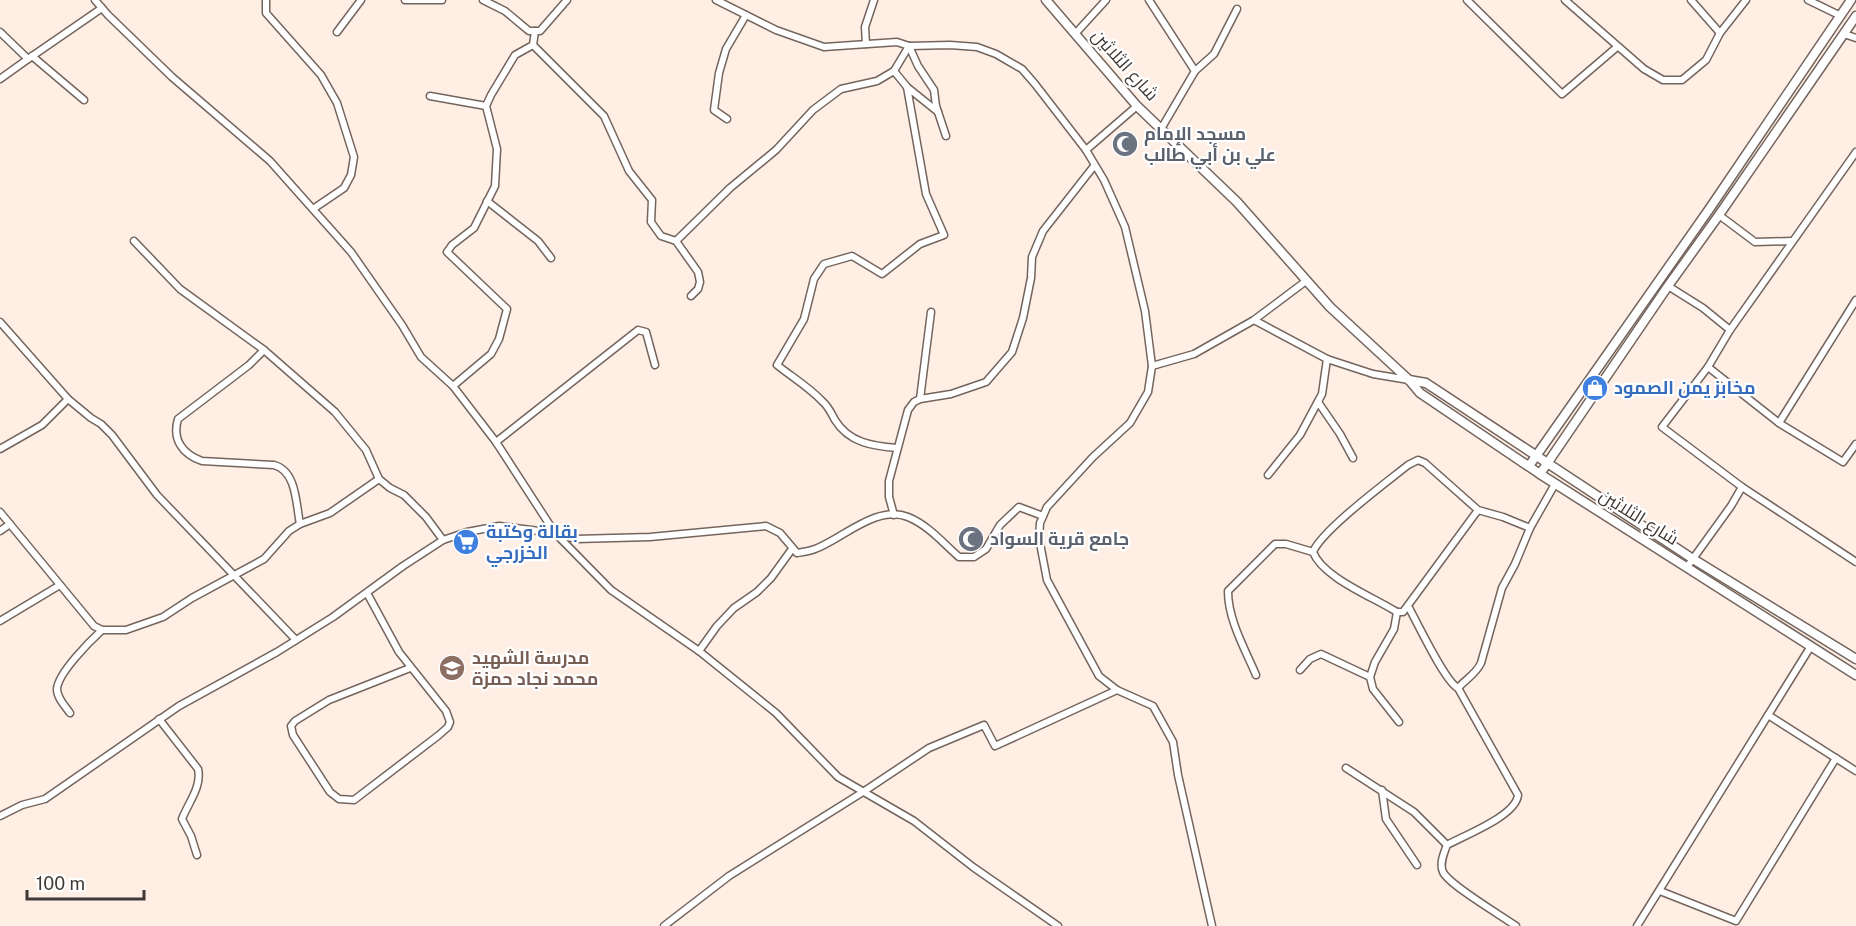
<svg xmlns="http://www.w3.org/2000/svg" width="1856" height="926" font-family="'Public Sans',Cairo,sans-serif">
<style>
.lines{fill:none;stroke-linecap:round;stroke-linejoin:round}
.street-casing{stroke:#73655d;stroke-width:9}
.secondary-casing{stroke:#73655d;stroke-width:11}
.street{stroke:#fff;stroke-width:6}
.secondary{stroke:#fff;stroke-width:8}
.labels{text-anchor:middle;stroke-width:4.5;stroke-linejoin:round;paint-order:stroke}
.street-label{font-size:18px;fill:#3f3935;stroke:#fff}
.worship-label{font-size:18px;font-weight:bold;fill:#5b616d;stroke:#fff;text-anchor:start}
.shop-label{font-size:18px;font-weight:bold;fill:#366cbe;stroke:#fff;text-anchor:start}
.education-label{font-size:18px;font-weight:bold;fill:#785e54;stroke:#fff;text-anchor:start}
</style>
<rect width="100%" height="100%" fill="#feeee4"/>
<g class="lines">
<g class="street-casing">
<g id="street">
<path d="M95,0L108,15L172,77L270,161L351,252L402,325L421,357L453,386L496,442L555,533L611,590L699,651L776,713L838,777L914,821L973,867L1058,926"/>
<path d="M266,0V13L321,75L337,103L354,157L351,175L344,188L313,209"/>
<path d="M405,0H442"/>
<path d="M483,0L505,11L529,31H540L567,0"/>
<path d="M716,0L776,30L824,47L897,42L909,46L950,45L977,47L996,54L1022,69L1035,84L1086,150L1104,180L1125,227L1145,311L1152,366L1148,392L1130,423L1093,457L1047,507L1040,523L1039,538L1047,580L1099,676L1117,690L1153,706L1173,742L1178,775L1212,926"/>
<path d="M1149,0L1195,71"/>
<path d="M1467,0L1562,94L1617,47"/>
<path d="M1565,0L1644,69L1663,80H1682L1706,60L1720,33L1746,0"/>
<path d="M1691,0L1720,33"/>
<path d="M1808,0L1841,16"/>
<path d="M0,32L28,59L102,8"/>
<path d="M337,32L361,0"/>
<path d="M1075,34L1106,0"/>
<path d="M1844,34L1856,38"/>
<path d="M866,44L865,27L874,0"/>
<path d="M533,45L604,116L629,171L652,200L651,222L661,236L676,241L698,272L700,282L698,289L691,296"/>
<path d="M909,46L918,66L934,90L936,106L946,136"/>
<path d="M32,56L84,100"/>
<path d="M0,79L28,59"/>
<path d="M907,87L894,71L909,46"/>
<path d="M430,96L486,106L491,95L515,55L533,45L535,31"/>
<path d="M727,119L714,110L719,73L726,49L746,15"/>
<path d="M1161,129L1195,71L1214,54L1237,9"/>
<path d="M1086,150L1137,106"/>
<path d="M1856,152L1730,330L1708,367L1662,427L1742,487L1856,562"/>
<path d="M487,201L538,241L551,258"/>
<path d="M1719,215L1755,242L1792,241"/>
<path d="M134,241L180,289L264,350L335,412L366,450L379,479L390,488L404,495L426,517L443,540"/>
<path d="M676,241L730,188L776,150L813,110L841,89L877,81L894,71"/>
<path d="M1668,286L1703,308L1730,330"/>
<path d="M1254,320L1327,359L1373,374L1409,380"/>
<path d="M0,322L68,399L91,418L101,424L112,435L157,495L296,640"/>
<path d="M264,350L249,365L178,419C172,439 182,454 202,461L274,465C297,471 296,505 300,524"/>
<path d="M1152,366L1194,354L1254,320L1306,281"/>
<path d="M1708,367L1779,423L1856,300"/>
<path d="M453,386L491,354L499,339L507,309L447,252L452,245L474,228L495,186L497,149L486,106"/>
<path d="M920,399L931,312"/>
<path d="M1318,402L1340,434L1353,458"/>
<path d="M1779,423L1843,462L1856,444"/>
<path d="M496,442L638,330L646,332L655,365"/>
<path d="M897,448C873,446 849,443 835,420C831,413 829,407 822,401C809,387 792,377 777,365L804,319L814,279L824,264L852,256L882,274L920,244L944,235L926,194L907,87L938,112"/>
<path d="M0,449L42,425L68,399"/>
<path d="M1268,475L1300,435L1322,394L1327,359"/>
<path d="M1478,510L1425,463L1418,460L1408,465C1387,482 1322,530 1313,552C1322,576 1368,595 1390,608L1397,612H1403L1478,510L1503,517L1530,528"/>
<path d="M0,512L94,626L102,630H126L163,617L192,598L264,559L289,531L300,524L330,513L379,479"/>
<path d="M894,515L889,497V481L908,410L914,402L920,399L951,394L986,382L1012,352L1023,318L1031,278L1032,257L1043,231L1094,166"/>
<path d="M0,531L10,524"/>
<path d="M1687,567L1731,506L1742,487"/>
<path d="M367,593L399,652L446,711L450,722L448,727L439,735L354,800L339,799L330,792L293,735L291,726L295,721L329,700L410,668"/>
<path d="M1408,606C1417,622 1445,682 1458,688C1466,679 1476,674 1481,663L1502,588L1515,564L1530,528L1555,484"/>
<path d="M1397,612L1394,629L1375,662L1370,677L1373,689L1399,722"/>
<path d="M0,621L60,585"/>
<path d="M699,651L717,626L734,608L757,592L771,578L792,549"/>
<path d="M1300,670L1310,659L1321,654L1370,677"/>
<path d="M1256,675C1245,649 1228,620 1228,591L1275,544H1286L1313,552"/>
<path d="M1458,688L1518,795C1516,816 1465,835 1447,845C1444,853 1439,864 1443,872C1449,885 1502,916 1516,926"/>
<path d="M70,713C65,706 57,698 57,689C58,673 90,641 102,630"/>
<path d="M1768,715L1856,771"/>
<path d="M159,719L198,769C202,787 188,803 182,819L191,836L197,855"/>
<path d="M1346,768L1414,812L1447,845"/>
<path d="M1382,790L1386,819L1417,865"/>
<path d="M0,816L22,805L45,799L179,706L277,652L333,617L403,566L443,540L467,532L499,526L555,533L576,539L650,537L766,526L780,533L797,553C803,552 810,551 815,549C842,539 877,504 908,517C928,525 943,543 959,557H974L986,549L1000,525L1019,507L1043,516"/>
<path d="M1660,891L1736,921L1836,758"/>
<path d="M664,926L729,876L863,792L929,748L984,725L995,746L1117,690"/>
<path d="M1637,926L1811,646"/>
</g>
</g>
<g class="secondary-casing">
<g id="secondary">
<path d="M1046,0L1137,106L1237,202L1330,307L1409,380L1420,393L1540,474L1856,675"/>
<path d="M1409,380L1426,383L1693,559L1856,659"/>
<path d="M1529,466L1710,208L1851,0"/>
<path d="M1540,474L1668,286L1719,215L1856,16"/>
</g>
</g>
<use href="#street" class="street"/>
<use href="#secondary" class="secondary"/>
</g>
<defs>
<g id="mosque-disc" transform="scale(1.35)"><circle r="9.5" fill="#6b7280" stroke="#fff"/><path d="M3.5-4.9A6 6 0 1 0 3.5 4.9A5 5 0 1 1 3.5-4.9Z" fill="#fff"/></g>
<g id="shop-disc" transform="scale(1.35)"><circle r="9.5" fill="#3f7fe0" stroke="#fff"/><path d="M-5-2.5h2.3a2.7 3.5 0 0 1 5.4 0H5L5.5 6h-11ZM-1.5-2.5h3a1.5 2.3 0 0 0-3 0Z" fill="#fff"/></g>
<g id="supermarket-disc" transform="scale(1.35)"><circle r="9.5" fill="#3f7fe0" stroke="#fff"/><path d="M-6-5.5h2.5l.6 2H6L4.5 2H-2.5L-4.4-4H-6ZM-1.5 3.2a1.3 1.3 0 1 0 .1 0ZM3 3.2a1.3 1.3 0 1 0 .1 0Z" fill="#fff"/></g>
<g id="school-disc" transform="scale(1.35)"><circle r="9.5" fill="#8d6e63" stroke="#fff"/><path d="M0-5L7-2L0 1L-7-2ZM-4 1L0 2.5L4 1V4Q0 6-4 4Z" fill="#fff"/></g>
</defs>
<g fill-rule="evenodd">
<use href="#mosque-disc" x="1125" y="144"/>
<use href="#shop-disc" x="1595" y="388"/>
<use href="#mosque-disc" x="971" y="539"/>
<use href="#supermarket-disc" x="466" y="542"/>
<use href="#school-disc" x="452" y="668"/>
</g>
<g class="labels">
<g class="street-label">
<text transform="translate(1125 65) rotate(48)" y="6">شارع الثلاثين</text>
<text transform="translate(1639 517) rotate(32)" y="6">شارع الثلاثين</text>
</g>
<g class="worship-label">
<text x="1144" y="140">مسجد الإمام<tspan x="1144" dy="21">علي بن أبي طالب</tspan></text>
<text x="990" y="545">جامع قرية السواد</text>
</g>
<g class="shop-label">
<text x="1614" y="394">مخابز يمن الصمود</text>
<text x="486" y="538">بقالة وكتبة<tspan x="486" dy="21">الخزرجي</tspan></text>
</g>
<g class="education-label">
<text x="472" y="664">مدرسة الشهيد<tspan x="472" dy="21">محمد نجاد حمزة</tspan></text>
</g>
</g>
<path d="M27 890v9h117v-9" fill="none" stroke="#3f3935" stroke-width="3"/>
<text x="36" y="890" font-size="18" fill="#3f3935" stroke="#ffffff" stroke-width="4.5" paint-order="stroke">100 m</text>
</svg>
